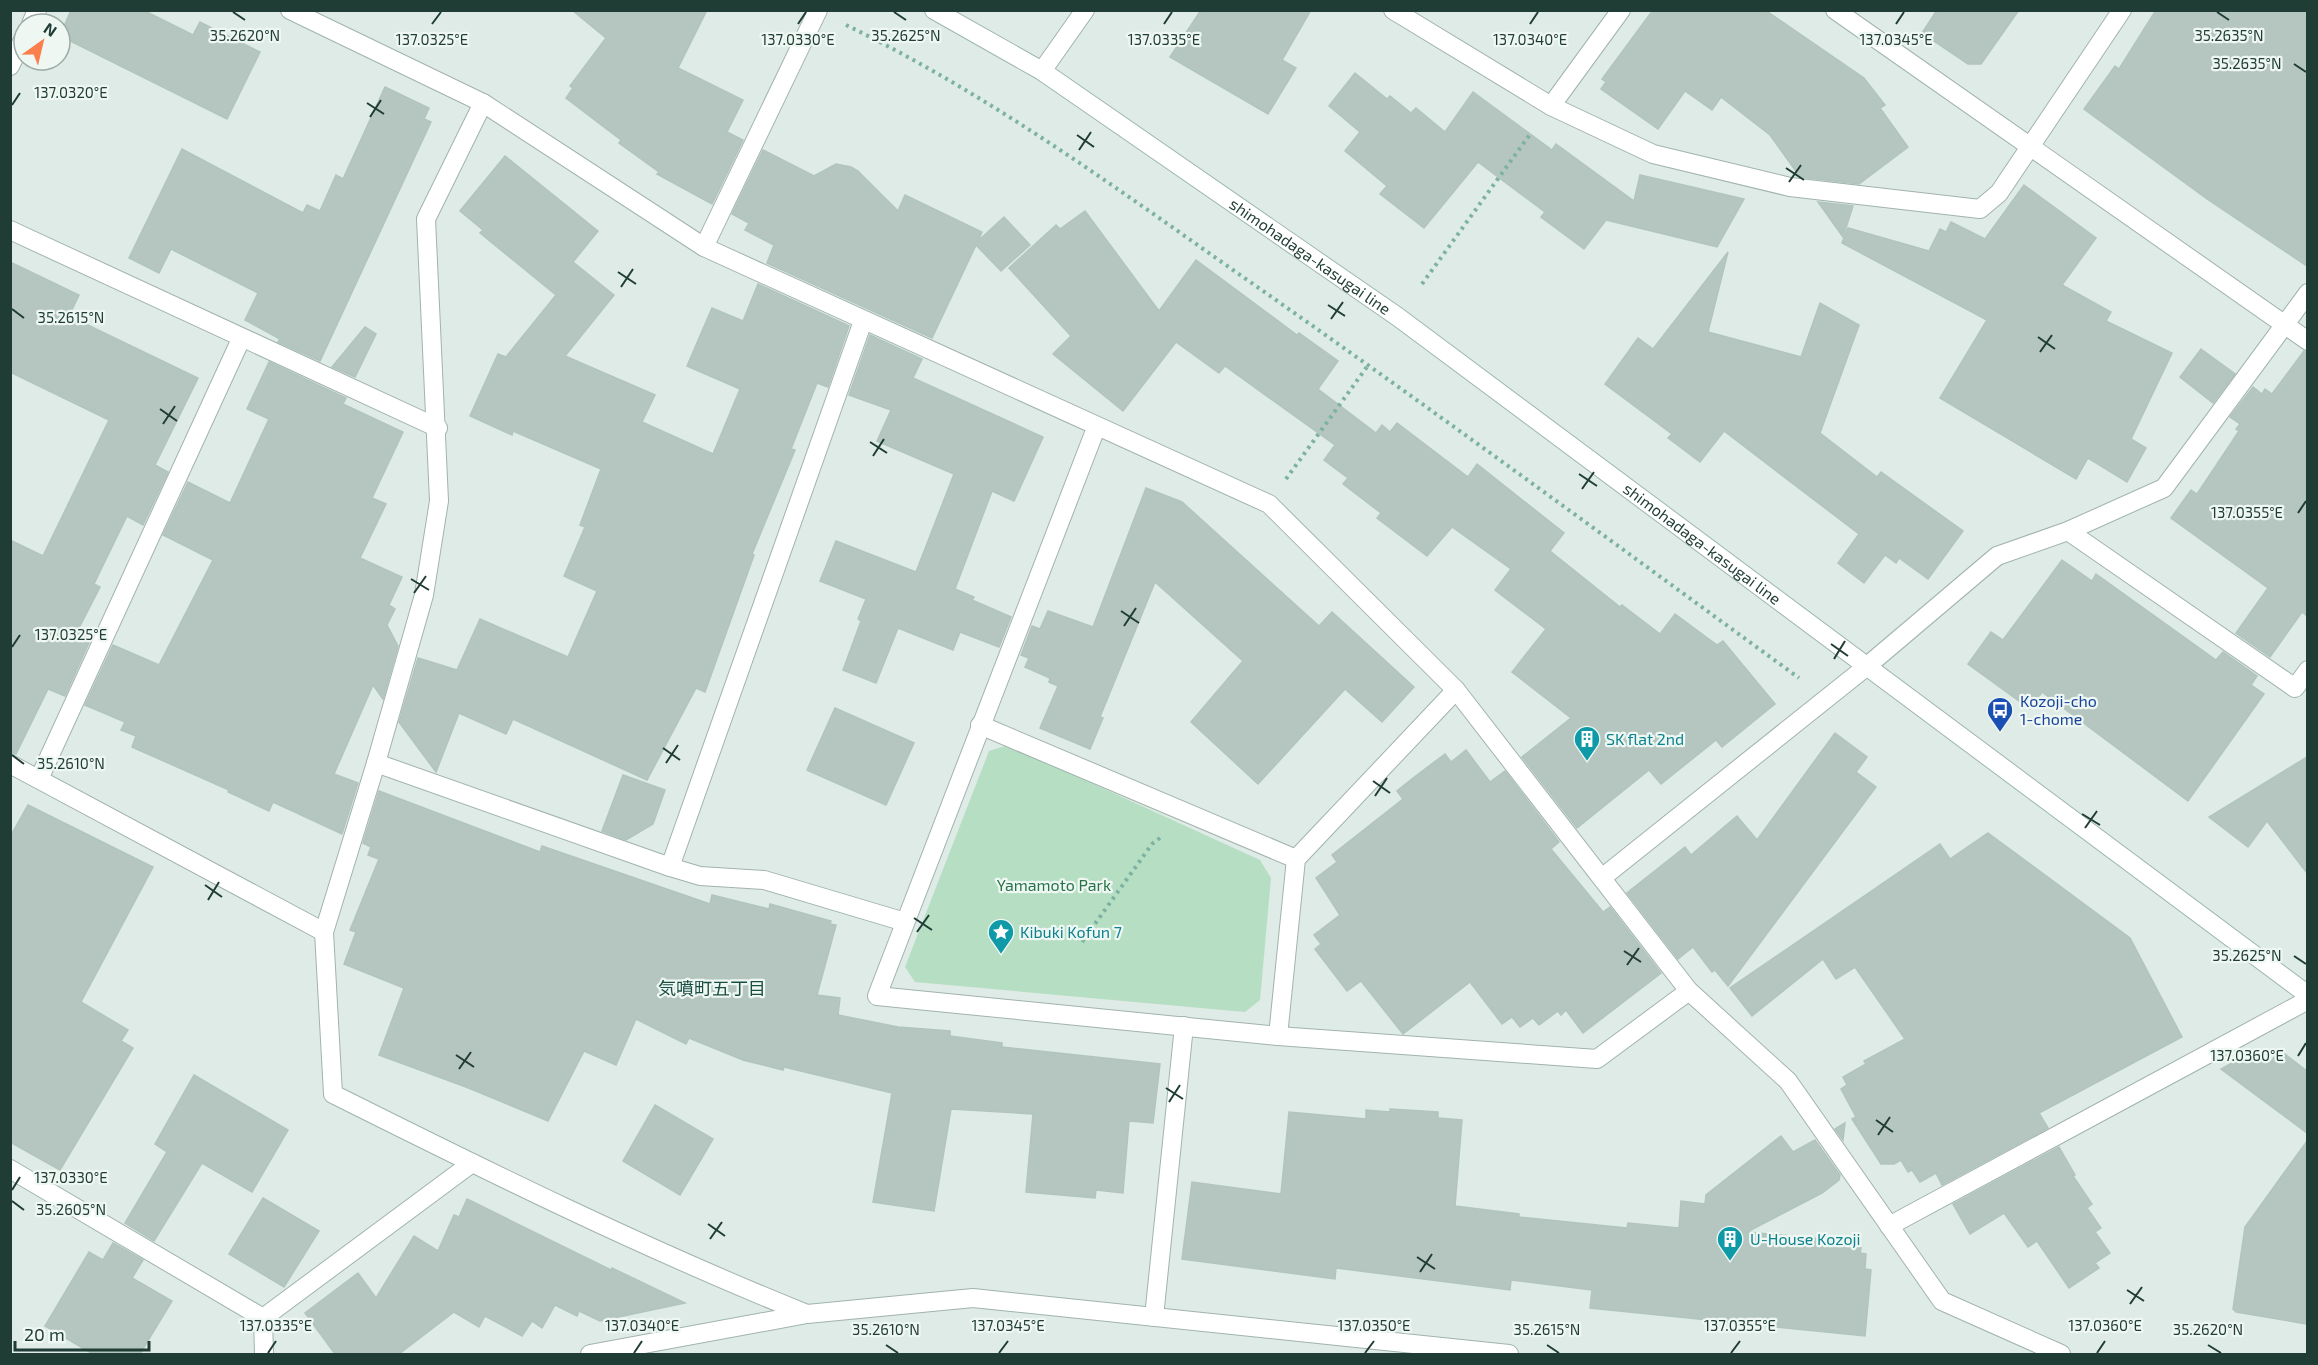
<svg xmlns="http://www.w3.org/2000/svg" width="2318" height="1365" font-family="'Exo 2','Noto Sans JP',sans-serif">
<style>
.green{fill:#b6dec2}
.building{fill:#b4c6bf;stroke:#b1c5bd;stroke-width:1.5}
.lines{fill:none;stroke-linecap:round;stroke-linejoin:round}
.minor-casing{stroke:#a1b3ad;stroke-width:20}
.tertiary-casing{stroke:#a1b3ad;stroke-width:20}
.secondary-casing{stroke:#9db7af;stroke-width:20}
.path{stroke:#7db1a2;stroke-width:4;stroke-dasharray:3 4.5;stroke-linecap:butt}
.minor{stroke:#fff;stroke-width:18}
.tertiary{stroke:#fff;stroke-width:18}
.secondary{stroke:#fff;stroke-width:18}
.ticks{fill:none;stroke:#1f3c35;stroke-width:2}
.labels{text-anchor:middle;stroke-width:4.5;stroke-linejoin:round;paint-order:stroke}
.street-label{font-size:16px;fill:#1f3c35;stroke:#eff7f3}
.transit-label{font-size:16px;fill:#164399;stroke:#eff7f3;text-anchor:start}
.culture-label{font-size:16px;fill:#0d838f;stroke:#eff7f3;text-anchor:start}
.park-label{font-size:16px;fill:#277448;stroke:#eff7f3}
.neighbourhood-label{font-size:18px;fill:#1a4e44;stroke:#eff7f3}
.ticks-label{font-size:15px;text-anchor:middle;fill:#1f3c35;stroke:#eff7f3;stroke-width:4.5;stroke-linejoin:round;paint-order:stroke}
</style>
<rect width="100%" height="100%" fill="#deebe6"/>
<path class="green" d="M1008,745L1260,860L1271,878L1260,1000L1245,1012L915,982L905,967L989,751Z"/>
<g class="building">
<path d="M71,10H143L193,35L200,22L260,52L227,119L60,36Z"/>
<path d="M572,10H707L678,68L743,100L727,132L743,140L712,204L657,174L659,172L619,143L621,140L566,98L573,88L570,86L606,38Z"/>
<path d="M1201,10H1311L1282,60L1296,68L1268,114L1170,57Z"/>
<path d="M1653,10H1765L1864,78L1885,105L1880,108L1908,147L1859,184L1800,177L1770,135L1721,97L1712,110L1685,91L1658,129L1601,89L1606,82L1602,79Z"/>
<path d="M1937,10H2019L1981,64H1968L1922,33Z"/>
<path d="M2156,10H2307V266L2207,199L2084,109L2115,66L2119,69Z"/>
<path d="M1355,73L1387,99L1390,96L1411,113L1416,108L1445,132L1473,92L1552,150L1556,144L1634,201L1640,175L1744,199L1717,247L1606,220L1584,249L1541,217L1545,212L1478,162L1424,228L1380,194L1387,186L1345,151L1360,132L1329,106Z"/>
<path d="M385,87L429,108L424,119L431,122L320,361L278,342L280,339L245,320L258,293L171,249L159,273L129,258L182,149L303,213L307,205L320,211L336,175L343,179Z"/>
<path d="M763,150L814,176L836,164L851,167L858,171L898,211L905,195L982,232L978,241L1004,217L1030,245L1001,271L976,245L932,338L767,263L774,245L745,230L749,223L732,214Z"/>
<path d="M505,156L598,231L573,262L614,295L565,356L655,395L642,422L713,454L740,389L687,366L712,308L743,321L758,284L849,326L828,387L817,383L791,449L795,450L752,554L754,555L705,692L696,688L647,780L513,719L506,734L459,713L436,772L399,722L418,658L457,670L480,619L568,657L597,591L564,576L585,527L580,525L601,469L513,431L512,435L470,416L498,354L506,357L556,295L480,233L483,230L460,211Z"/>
<path d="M2024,185L2096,238L2062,285L2111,312L2106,321L2172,353L2131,439L2146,448L2127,482L2088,458L2076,479L1940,398L1987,320L1842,243L1848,228L1929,251L1940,229L1946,232L1951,222L1985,239Z"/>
<path d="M1818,202L1853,206L1843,237Z"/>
<path d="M1085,211L1159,311L1196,260L1297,335L1299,333L1338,361L1318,389L1376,433L1382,425L1390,432L1397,423L1468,477L1477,464L1564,533L1550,551L1620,607L1622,605L1660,634L1675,614L1717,645L1723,641L1775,704L1722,747L1716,740L1661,784L1649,770L1577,828L1522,757L1571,718L1512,672L1546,629L1495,590L1511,569L1452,527L1427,556L1377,518L1381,513L1343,484L1348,478L1324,460L1335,445L1225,366L1219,373L1176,342L1123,411L1053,354L1071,336L1009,268L1056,225L1060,229Z"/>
<path d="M1728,252L1708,332L1801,357L1820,303L1859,325L1820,433L1877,477L1881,472L1963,531L1928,579L1899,558L1896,563L1885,555L1864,583L1838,563L1859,534L1724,431L1700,462L1668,438L1672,434L1605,384L1638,338L1653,349Z"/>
<path d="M10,262L79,295L69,316L198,378L155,465L168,472L143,525L127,516L94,584L100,587L78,630L92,636L65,696L48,689L16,754L10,753V540L43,556L109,420L10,372Z"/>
<path d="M365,327L376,334L355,377L332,367Z"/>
<path d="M870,335L922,359L913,378L1043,437L1014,501L992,491L955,589L974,597L972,600L1011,617L999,647L960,632L953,650L898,628L876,683L843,670L861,621L858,619L866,599L820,581L836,541L916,572L954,474L877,441L891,410L849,395Z"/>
<path d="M2201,349L2235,374L2213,403L2180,377Z"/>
<path d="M2304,351L2307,352V616L2302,612L2270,657L2236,633L2268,588L2171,518L2191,490L2197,494L2239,431L2236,429L2240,424L2230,417L2253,387L2262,394L2265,389L2272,394Z"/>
<path d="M269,362L346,398L343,404L403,432L372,498L386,504L360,558L402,577L389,605L395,609L387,625L398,646L383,699L373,685L334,774L358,783L342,834L273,802L269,811L228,792L229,790L132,747L136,736L121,730L125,722L85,705L113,645L159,665L213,560L163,535L188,482L230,503L269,419L247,409Z"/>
<path d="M1146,488L1182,502L1319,626L1332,612L1414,687L1382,722L1345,689L1258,784L1191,722L1243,661L1155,582L1100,717L1103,718L1090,749L1040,728L1058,686L1049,682L1050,678L1025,667L1029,658L1021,655L1032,626L1040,629L1048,611L1093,627Z"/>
<path d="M2062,560L2092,581L2096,574L2216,660L2223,652L2257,676L2251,685L2264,694L2188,801L2042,692L2030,709L1968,664L1991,632L2003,640Z"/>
<path d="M835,708L914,743L886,805L807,770Z"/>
<path d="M1835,733L1867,757L1856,772L1876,787L1728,986L1715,970L1712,972L1693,947L1678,959L1627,893L1685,847L1691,855L1737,816L1757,840Z"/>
<path d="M1466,750L1490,782L1505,771L1559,842L1551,849L1603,912L1610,907L1661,973L1583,1033L1566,1010L1561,1015L1558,1011L1539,1025L1533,1018L1520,1027L1512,1017L1502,1024L1470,982L1403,1034L1361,981L1347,991L1315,949L1321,944L1314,935L1340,915L1316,878L1337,862L1332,855L1403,799L1397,791L1413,778L1445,754L1451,762Z"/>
<path d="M2307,757V873L2267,821L2248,847L2209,817Z"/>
<path d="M623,775L665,790L653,824L626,840L602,831Z"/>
<path d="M379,791L540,852L542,846L710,904L712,895L769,909L770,904L831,921L830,924L836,925L817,995L840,998L838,1015L898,1027L950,1031V1036L1002,1043V1047L1160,1064L1153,1123L1129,1121L1123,1193L1096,1190L1095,1198L1026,1192L1033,1114L951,1109L934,1211L873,1202L892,1093L784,1067L783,1070L743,1060L689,1038L686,1044L636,1019L616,1065L584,1051L548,1121L466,1087L379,1055L404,988L344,964L356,932L350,930L379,859L368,855L371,847L363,843Z"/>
<path d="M28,805L153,867L81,1002L128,1030L121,1041L133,1048L60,1170L10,1142V837Z"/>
<path d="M1988,833L2130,938L2182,1037L2039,1113L2048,1128L1942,1185L1936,1173L1920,1182L1912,1170L1908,1172L1901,1160L1894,1164H1881L1852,1119L1856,1117L1841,1089L1847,1085L1843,1077L1866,1064L1864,1061L1905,1039L1855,967L1836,979L1823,959L1752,1016L1730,988L1940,844L1950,859Z"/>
<path d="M2255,1050L2270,1063L2278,1052L2281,1054L2282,1052L2307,1071V1133L2221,1069Z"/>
<path d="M194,1075L288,1130L252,1192L202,1163L154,1241L125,1223L167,1152L155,1144Z"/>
<path d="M655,1105L713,1139L680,1195L623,1161Z"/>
<path d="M1390,1109L1438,1112V1118L1462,1120L1455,1206L1519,1214V1217L1627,1228L1628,1223L1679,1228L1681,1201L1705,1204L1706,1195L1781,1136L1793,1152L1815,1140L1840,1175L1839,1180L1822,1193L1747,1232L1834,1240L1833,1245L1861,1248L1860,1253L1866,1254L1865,1269L1871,1270L1865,1336L1590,1308L1592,1290L1511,1280L1510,1290L1336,1268L1335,1279L1182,1259L1192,1182L1281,1194L1289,1112L1366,1119V1110L1390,1112Z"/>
<path d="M1845,1123L1843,1140L1835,1129Z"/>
<path d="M2307,1141V1324L2236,1312L2233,1309L2245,1227Z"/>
<path d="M2059,1147L2075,1175L2073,1176L2092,1204L2087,1208L2101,1228L2095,1232L2110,1253L2095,1263L2099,1268L2069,1288L2037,1241L2028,1247L2004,1213L1970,1234L1953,1204Z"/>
<path d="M263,1198L319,1231L284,1287L229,1254Z"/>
<path d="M467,1199L611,1270L612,1268L685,1303L600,1321L579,1311L577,1316L555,1305L542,1328L532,1321L522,1336L485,1316L479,1327L454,1312L399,1354H335L305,1313L358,1273L376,1298L414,1236L438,1251L454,1215L459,1217Z"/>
<path d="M113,1243L143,1260L132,1278L172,1301L140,1354H93L45,1326L89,1252L103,1260Z"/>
</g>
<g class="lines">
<g class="minor-casing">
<g id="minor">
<path d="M290,10L483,103L704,247L1269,504L1456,690L1689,991L1788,1081L1942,1301L2061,1354"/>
<path d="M1393,10L1551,106L1653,154L1790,187L1980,209L1999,193L2122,10"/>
<path d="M31,24L37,10"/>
<path d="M10,66L24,38"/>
<path d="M1042,71L1085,10"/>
<path d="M483,103L426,219L439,501L424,595L376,763L324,932L333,1094C489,1172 645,1249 807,1314"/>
<path d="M1551,106L1621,10"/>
<path d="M10,230L438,428"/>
<path d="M704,247L818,10"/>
<path d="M1096,428L877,996L1278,1036L1597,1059L1689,991"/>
<path d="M2068,531L2295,688L2308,670"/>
<path d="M980,725L1296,859"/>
<path d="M376,763L670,867L863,321"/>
<path d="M10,764L324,932"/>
<path d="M39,779L241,339"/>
<path d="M670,867L700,876L764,880L905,922"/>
<path d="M1603,877L1866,667L1997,556L2068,531L2164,488L2308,293"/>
<path d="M1278,1036L1296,859L1456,690"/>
<path d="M10,1169L263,1318L472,1163"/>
<path d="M1889,1226L2308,1000"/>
<path d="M1154,1317L1184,1026"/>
<path d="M263,1318L264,1354"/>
<path d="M590,1354L807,1314L973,1298L1509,1354"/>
</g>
</g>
<g class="tertiary-casing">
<path id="tertiary" d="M1835,10L2308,341"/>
</g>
<g class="secondary-casing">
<g id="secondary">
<path id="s1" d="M934,10L1042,71L1398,317L2308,995"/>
</g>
</g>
<g class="path">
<path d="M846,25C984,92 1108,182 1233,270C1424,403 1611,541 1799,678"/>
<path d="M1422,284L1531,133"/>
<path d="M1286,479L1369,364"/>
<path d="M1082,942L1152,844L1160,838"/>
</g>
<use href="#minor" class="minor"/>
<use href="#tertiary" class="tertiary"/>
<use href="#secondary" class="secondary"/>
</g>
<path class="ticks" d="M233,12L245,20M894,12L906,20M2217,12L2229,20M432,24L441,12M798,24L806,12M1164,24L1172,12M1530,24L1538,12M1896,24L1904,12M2294,64L2306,72M367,103L384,114M12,105L20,93M370,117L381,100M1077,135L1094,147M1079,150L1091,132M1786,168L1804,180M1789,182L1801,165M618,272L636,284M621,287L633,269M1328,305L1345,316M12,309L24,318M1331,319L1343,302M2038,337L2055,349M2040,352L2052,335M160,409L177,421M163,424L175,406M870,442L887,453M873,456L884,439M1579,474L1597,486M1582,489L1594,472M2298,513L2306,501M411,579L429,590M414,593L426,576M1121,611L1139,623M1124,626L1136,608M1831,644L1848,656M12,647L20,635M1834,659L1845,641M663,748L680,760M12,755L24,764M666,763L678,745M1373,781L1390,793M1375,796L1387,778M2082,814L2100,825M2085,828L2097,811M205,885L222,897M208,900L219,882M914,918L932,930M917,932L929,915M1624,951L1641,962M2294,956L2306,964M1627,965L1639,948M456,1055L474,1067M2298,1056L2306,1043M459,1069L471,1052M1166,1088L1183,1099M1169,1102L1180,1085M1876,1120L1893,1132M1878,1135L1890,1117M12,1190L20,1177M12,1201L24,1210M708,1224L725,1236M710,1239L722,1222M1417,1257L1435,1269M1420,1272L1432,1254M2127,1290L2144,1301M2130,1304L2142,1287M886,1345L898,1353M1547,1345L1559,1353M2208,1345L2221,1353M268,1353L276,1341M634,1353L642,1341M999,1353L1008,1341M1365,1353L1374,1341M1731,1353L1740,1341M2097,1353L2105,1341"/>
<defs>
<g id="bus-pin" transform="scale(1.35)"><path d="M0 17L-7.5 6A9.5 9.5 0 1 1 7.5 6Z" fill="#1a4fb4" stroke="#eff7f3"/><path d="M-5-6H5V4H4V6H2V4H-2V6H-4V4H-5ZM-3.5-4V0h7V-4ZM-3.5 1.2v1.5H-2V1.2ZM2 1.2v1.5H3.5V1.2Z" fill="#fff"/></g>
<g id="building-pin" transform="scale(1.35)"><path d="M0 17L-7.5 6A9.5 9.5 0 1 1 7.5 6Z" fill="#0f9aa8" stroke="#eff7f3"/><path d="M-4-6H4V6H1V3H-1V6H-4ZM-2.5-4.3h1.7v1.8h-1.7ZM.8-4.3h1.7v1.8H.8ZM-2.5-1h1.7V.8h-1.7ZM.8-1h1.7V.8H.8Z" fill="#fff"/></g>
<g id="sight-pin" transform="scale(1.35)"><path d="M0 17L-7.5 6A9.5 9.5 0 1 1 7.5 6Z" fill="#0f9aa8" stroke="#eff7f3"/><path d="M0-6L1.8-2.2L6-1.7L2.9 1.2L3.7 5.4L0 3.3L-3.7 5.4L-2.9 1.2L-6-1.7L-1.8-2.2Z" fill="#fff"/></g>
</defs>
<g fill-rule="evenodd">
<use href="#bus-pin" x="2000" y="710"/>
<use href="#building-pin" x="1587" y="739"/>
<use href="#sight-pin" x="1001" y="932"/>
<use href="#building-pin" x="1730" y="1239"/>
</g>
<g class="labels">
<g class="street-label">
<text dy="6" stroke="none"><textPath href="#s1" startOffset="450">shimohadaga-kasugai line</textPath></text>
<text dy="6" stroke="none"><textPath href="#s1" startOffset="936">shimohadaga-kasugai line</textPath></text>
</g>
<g class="transit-label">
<text x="2020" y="707">Kozoji-cho<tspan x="2020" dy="18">1-chome</tspan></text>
</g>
<g class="culture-label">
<text x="1606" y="745">SK flat 2nd</text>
<text x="1020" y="938">Kibuki Kofun 7</text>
<text x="1750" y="1245">U-House Kozoji</text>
</g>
<g class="park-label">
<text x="1054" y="891">Yamamoto Park</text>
</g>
<g class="neighbourhood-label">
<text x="712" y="995">気噴町五丁目</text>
</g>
</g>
<g class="ticks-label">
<text x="245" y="41">35.2620°N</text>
<text x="906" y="41">35.2625°N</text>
<text x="2229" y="41">35.2635°N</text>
<text x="432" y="45">137.0325°E</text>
<text x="798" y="45">137.0330°E</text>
<text x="1164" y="45">137.0335°E</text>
<text x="1530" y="45">137.0340°E</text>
<text x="1896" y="45">137.0345°E</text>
<text x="2247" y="69">35.2635°N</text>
<text x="71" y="98">137.0320°E</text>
<text x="71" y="323">35.2615°N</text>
<text x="2247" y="518">137.0355°E</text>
<text x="71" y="640">137.0325°E</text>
<text x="71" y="769">35.2610°N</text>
<text x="2247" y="961">35.2625°N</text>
<text x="2247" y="1061">137.0360°E</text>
<text x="71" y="1183">137.0330°E</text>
<text x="71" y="1215">35.2605°N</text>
<text x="276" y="1331">137.0335°E</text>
<text x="642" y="1331">137.0340°E</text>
<text x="1008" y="1331">137.0345°E</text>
<text x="1374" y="1331">137.0350°E</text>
<text x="1740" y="1331">137.0355°E</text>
<text x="2105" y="1331">137.0360°E</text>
<text x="886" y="1335">35.2610°N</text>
<text x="1547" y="1335">35.2615°N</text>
<text x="2208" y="1335">35.2620°N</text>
</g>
<rect width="2318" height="1365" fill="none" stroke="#1f3c35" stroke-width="24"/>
<g transform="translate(42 42) rotate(34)"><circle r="28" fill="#eff7f3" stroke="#9caca7" stroke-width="1.5"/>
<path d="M0-4.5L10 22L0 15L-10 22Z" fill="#fa7f4d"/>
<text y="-9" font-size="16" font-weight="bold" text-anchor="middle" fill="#1f3c35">N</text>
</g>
<path d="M15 1341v9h134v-9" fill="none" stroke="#1f3c35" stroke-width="3"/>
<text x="24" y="1341" font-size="18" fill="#1f3c35" stroke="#eff7f3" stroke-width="4.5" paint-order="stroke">20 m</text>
</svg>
